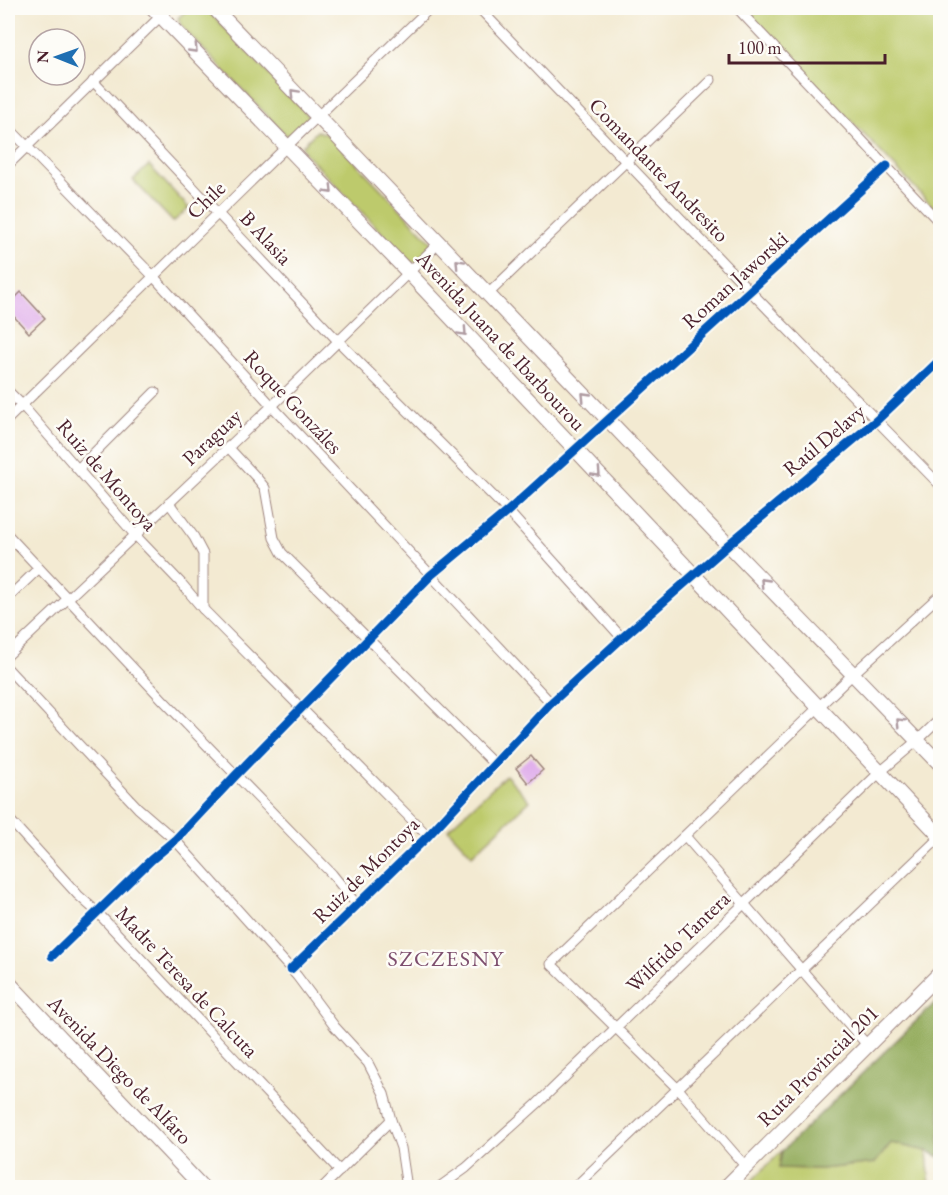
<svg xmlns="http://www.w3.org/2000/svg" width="948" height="1195" font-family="'EB Garamond',serif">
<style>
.green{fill:#bdca6c;stroke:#84744c;stroke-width:1.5}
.forest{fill:#96ae60;stroke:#706646;stroke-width:1.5}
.building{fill:#dea9eb}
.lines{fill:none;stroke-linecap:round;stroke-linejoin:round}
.street-casing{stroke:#9e847e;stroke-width:11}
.secondary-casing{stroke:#9e847e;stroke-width:16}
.street{stroke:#fff;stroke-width:9}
.secondary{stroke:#fff;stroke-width:14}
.cycleway-casing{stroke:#fdfcf7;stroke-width:13}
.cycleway{stroke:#0057b8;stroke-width:9}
.oneway{stroke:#ae9aa0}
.labels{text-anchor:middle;stroke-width:5;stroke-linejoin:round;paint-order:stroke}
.street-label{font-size:21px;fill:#4a1f2b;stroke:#fdfcf7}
.neighbourhood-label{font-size:22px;letter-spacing:1.5px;fill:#7e4f6e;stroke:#fdfcf7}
</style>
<rect width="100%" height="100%" fill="#fdfcf7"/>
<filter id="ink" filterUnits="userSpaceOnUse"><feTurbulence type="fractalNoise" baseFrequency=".0167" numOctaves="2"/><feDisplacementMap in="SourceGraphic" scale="12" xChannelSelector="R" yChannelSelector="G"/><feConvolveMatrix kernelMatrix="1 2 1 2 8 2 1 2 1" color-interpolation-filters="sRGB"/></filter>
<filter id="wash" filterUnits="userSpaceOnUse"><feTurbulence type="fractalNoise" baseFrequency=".008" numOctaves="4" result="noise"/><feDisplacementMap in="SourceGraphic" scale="24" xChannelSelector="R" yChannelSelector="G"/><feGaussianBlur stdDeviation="1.35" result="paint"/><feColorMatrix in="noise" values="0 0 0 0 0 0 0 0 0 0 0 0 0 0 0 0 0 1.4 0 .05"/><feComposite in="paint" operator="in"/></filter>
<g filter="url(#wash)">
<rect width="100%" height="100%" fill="#f3ead2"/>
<g class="green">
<path d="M189,8H206L306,113L310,120L295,136L286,135L181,26L178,18Z"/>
<path d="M743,8H940V214Z"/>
<path d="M317,131L328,134L430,240L434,247L419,263L410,262L305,153L302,146Z"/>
<path d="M149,165L189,208L173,222L133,180Z"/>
<path d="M506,775L530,801L472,855L448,829Z"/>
<path d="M891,1143L927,1151L930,1187L744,1188L782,1151L779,1168L821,1169L875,1163Z"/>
</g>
<path class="forest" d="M940,998V1157L927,1151L891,1143L875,1163L821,1169L779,1168L782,1151Z"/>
<g id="blocks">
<g class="building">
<path d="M21,292L45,318L29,333L8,310V305Z"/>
<path d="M531,756L543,770L528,783L516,768Z"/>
</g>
</g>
</g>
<g filter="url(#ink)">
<use href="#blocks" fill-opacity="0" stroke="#9e847e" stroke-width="1.5"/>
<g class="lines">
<g class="street-casing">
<g id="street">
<path d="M479,8L750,291L940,485"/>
<path d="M737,8L940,223"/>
<path d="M93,81L338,341L508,511L622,638"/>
<path d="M8,127L153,276L272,406L551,703"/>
<path d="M8,165L169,8"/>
<path d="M488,294L711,80"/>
<path d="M8,391L22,405L135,535L181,583L203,609L428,836"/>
<path d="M8,419C148,282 288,144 430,8"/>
<path d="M228,447L256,477L265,488L274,538L282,553L494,764"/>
<path d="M78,469L155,392"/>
<path d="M169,503L194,537L203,554V609"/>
<path d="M8,535L164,701L332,874L357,905"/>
<path d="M8,598L38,569"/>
<path d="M8,655L272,406L440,242"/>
<path d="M8,669L138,808L175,840L297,976L335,1027L368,1063L384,1094L391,1120L401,1148L407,1188"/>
<path d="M8,818L78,895L97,912L340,1171"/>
<path d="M685,836L868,1046"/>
<path d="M52,956L151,860L175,840L236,775L431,575L508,511L887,166"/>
<path d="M291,969L428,836L551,703L622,638L728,545L877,420L940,360"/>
<path d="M746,1167L680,1091L551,964L853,674L940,595"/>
<path d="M322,1188L391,1120"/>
<path d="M438,1188L466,1168L537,1104L879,773L918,740L940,719"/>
<path d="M574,1188L940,837"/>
</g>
</g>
<g class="secondary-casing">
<g id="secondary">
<path d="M153,8L408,272L940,836"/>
<path d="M214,8L728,545L940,764"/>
<path d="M8,982L203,1188"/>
<path d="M725,1188L940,973"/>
</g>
</g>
<use href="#street" class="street"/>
<use href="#secondary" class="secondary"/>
<g class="cycleway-casing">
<g id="cycleway">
<path d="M52,956L151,860L175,840L236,775L431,575L508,511L887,166"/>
<path d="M291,969L428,836L551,703L622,638L728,545L877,420L940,360"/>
</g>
</g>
<use href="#cycleway" class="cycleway"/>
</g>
<defs><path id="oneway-chevron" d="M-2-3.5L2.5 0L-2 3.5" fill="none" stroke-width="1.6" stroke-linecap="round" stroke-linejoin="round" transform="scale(1.5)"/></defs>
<g class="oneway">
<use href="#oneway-chevron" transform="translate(194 49) rotate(46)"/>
<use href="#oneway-chevron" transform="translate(294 93) rotate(-133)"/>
<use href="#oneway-chevron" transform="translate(329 190) rotate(46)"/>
<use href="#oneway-chevron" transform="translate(459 263) rotate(-133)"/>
<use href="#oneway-chevron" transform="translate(463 332) rotate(47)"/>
<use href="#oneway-chevron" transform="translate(585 396) rotate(-134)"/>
<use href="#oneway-chevron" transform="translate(597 473) rotate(47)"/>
<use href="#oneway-chevron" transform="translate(764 582) rotate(-134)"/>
<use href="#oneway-chevron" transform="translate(900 722) rotate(-135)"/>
</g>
</g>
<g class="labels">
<g class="street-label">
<text transform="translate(659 170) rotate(46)" y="7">Comandante Andresito</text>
<text transform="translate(206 200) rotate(-44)" y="7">Chile</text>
<text transform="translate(266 238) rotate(47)" y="7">B Alasia</text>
<text transform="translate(735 280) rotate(-42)" y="7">Roman Jaworski</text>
<text transform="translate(501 341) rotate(47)" y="7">Avenida Juana de Ibarbourou</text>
<text transform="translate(293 402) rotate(47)" y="7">Roque Gonzáles</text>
<text transform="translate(212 437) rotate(-43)" y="7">Paraguay</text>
<text transform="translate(824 440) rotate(-40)" y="7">Raúl Delavy</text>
<text transform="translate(107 475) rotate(49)" y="7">Ruiz de Montoya</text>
<text transform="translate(366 870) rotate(-45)" y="7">Ruiz de Montoya</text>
<text transform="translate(678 942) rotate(-44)" y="7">Wilfrido Tantera</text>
<text transform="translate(187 982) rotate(47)" y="7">Madre Teresa de Calcuta</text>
<text transform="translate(818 1066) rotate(-45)" y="7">Ruta Provincial 201</text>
<text transform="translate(120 1070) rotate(46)" y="7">Avenida Diego de Alfaro</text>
</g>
<g class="neighbourhood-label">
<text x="446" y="966">SZCZESNY</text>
</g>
</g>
<rect width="948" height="1195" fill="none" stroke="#fdfcf7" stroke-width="30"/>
<g transform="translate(57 57) rotate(271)"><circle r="28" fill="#fdfcf7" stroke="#b5a4a5" stroke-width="1.5"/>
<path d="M0-4.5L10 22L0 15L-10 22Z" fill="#1f6fb2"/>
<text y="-9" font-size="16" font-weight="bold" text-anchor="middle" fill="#4a1f2b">N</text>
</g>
<path d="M729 54v9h156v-9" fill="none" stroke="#4a1f2b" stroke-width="3"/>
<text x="738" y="54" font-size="18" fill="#4a1f2b" stroke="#fdfcf7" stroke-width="4.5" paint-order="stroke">100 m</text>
</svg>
